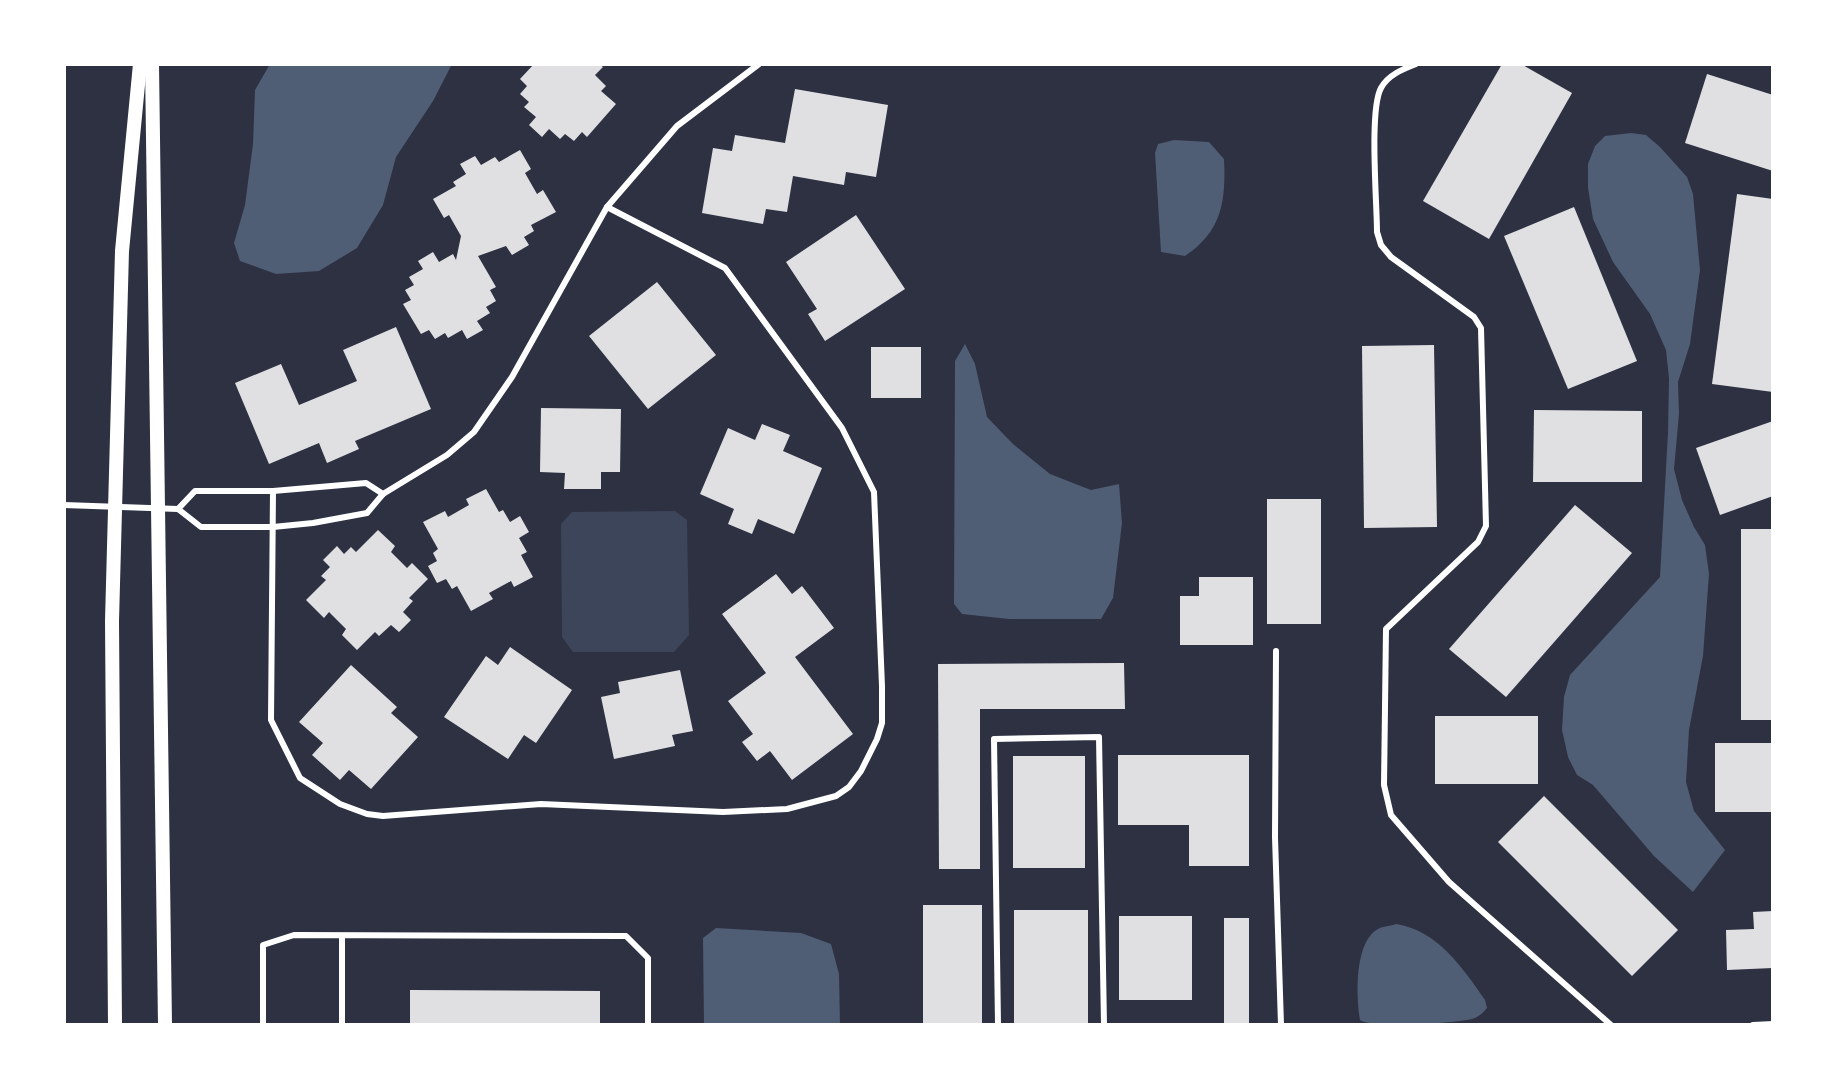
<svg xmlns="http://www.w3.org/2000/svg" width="1837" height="1089" font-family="'Noto Sans',sans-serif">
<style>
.green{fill:#3c4559}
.water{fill:#4f5d75}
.building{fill:#e0e0e3}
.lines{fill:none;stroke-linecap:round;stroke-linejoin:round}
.service{stroke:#fff;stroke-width:6}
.tertiary{stroke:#fff;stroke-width:14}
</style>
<rect width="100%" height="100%" fill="#2d3142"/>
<path class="green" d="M675,511L687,520L689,635L674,652H573L562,637L561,524L572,512Z"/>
<g class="water">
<path d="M270,64H452L433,101L396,157L383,205L357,248L319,271L276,274L240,261L234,243L245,205L253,144L255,90Z"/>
<path d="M1631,133L1646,135L1660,147L1687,177L1693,194L1700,270L1690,344L1678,382L1679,414L1674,469L1682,500L1694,527L1705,545L1709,574L1703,656L1689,730L1686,782L1694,811L1725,850L1693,892L1654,856L1593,785L1577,775L1568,757L1562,730L1564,697L1570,675L1660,577L1668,432L1669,378L1666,350L1650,314L1613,262L1593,219L1588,188V164L1595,146L1605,136Z"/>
<path d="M1174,140L1209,142L1224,159C1226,201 1222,231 1185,256L1161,252L1155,153L1158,144Z"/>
<path d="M965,344L975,364L987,417L1013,444L1050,474L1091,490L1119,484L1122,523L1113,598L1101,619H1009L962,614L954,604L955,361Z"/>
<path d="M1396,924C1437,930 1463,968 1485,1000L1487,1008C1483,1013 1479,1017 1472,1019C1454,1023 1373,1029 1360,1020C1356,998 1354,942 1378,929C1383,926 1391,926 1396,924Z"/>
<path d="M716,928L801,933L831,944L839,974L840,1025H704L703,938Z"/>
</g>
<g class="building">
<path d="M534,64H599L603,67L595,75L606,86L601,91L616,104L587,137L582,132L574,141L565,134L560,139L549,129L542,137L529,125L536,117L524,107L529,102L520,94L527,86L520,79Z"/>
<path d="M1502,64H1521L1572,93L1489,239L1423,201Z"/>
<path d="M1707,74L1773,95V171L1685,143Z"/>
<path d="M795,89L888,105L876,177L846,172L844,185L793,176L787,212L766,209L763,224L702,213L713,148L732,151L735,135L785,143Z"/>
<path d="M520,150L531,169L525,173L537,194L543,190L556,212L531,225L534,231L524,237L529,245L512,255L506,246L478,256L496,287L490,290L496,301L486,307L490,313L477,321L483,330L467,339L462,330L448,338L445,333L435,339L429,330L421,334L403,304L411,300L405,290L414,285L409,277L423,269L418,261L433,252L439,262L453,254L456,260L461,236L449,215L444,218L433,199L456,186L453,182L466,174L460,164L475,156L481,165L495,157L499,162Z"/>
<path d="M1737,194L1773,199V392L1712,384Z"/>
<path d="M1574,207L1637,361L1568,389L1504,236Z"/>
<path d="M856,215L905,289L825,341L808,314L817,309L786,262Z"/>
<path d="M657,282L716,355L648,409L589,336Z"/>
<path d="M396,327L431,409L355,441L359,449L327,463L319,443L269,464L235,383L281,364L299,405L357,381L343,350Z"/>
<path d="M1434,345L1437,527L1364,528L1362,346Z"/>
<rect x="871" y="347" width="50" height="51"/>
<path d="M541,408L621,409L620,472H601V489H564L565,473L540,472Z"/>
<path d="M1534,410L1642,411V482H1533Z"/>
<path d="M1773,421V496L1720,515L1696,448Z"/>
<path d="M762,424L790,435L783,451L822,468L794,534L758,519L752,534L728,524L734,509L700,494L728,428L755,440Z"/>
<path d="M486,489L499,512L503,510L510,522L520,516L529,532L519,538L527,552L521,555L533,577L514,587L511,581L489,593L493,599L471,611L457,586L452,589L446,579L437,583L428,566L437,561L433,553L438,549L423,522L445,511L448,517L469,505L466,499Z"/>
<rect x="1267" y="499" width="54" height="125"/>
<path d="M1575,505L1632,553L1506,697L1449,649Z"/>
<rect x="1741" y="529" width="32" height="191"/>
<path d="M378,530L395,546L391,552L407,568L412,563L428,579L409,598L413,601L403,612L411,620L399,632L391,625L379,636L375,632L357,650L342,635L346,629L329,612L324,618L306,600L326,580L321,576L330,567L323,560L337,546L344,554L351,547L356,552Z"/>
<path d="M776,574L792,594L802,586L834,628L795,657L853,734L792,780L770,751L757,761L742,742L753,734L728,701L766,673L722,614Z"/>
<path d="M1199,577H1253V645H1180V596H1199Z"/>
<path d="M510,647L572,690L536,743L524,735L508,759L444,717L486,656L498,665Z"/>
<path d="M1124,663L1125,709H980V869H939L938,664Z"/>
<path d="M351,665L397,707L391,713L418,737L371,789L349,770L340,780L312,755L323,743L299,722Z"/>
<path d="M680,670L693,731L672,735L675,746L614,759L601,697L620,693L618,682Z"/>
<rect x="1435" y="716" width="103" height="68"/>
<rect x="1715" y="743" width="58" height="69"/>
<path d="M1118,755H1249V866H1189V825H1118Z"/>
<rect x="1013" y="756" width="72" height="112"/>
<path d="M1544,796L1678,930L1632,976L1498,842Z"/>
<rect x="923" y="905" width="59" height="120"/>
<rect x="1014" y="910" width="74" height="115"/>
<path d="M1773,911V968L1727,970L1726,930L1754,929L1753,912Z"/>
<rect x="1119" y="916" width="73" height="84"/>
<rect x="1224" y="918" width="25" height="107"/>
<path d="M410,990L600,991V1025H410Z"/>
</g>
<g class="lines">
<g class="service">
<path d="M1416,64C1403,69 1388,75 1381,88C1369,110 1377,203 1377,232L1381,245L1391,257L1474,317L1481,328L1486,526L1478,542L1386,629L1384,785L1391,815L1449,882L1611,1025"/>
<path d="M273,491L271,720L300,778L340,804L367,814L383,816L541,804L723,812L787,809L836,796L849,787L861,771L877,739L882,723V686L874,492L842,428L725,268L607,207"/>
<path d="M64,505L178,509L201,527H273L313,523L367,513L383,494L447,455L474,432L512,377L607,207L677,126L759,64"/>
<path d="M178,509L195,491H273L366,483L383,494"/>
<path d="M1276,651L1275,837L1281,1025"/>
<path d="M342,936V1025"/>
<path d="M263,1025V945L294,935L626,936L648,958V1025"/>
<path d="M998,1025L994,739L1099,737L1104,1025"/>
<path d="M1753,1025L1773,1024"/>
</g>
<g class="tertiary">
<path d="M152,64L165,1025"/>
<path d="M115,1025L112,621L122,251L140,64"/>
</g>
</g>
<rect width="1837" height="1089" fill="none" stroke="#ffffff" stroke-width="132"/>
</svg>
